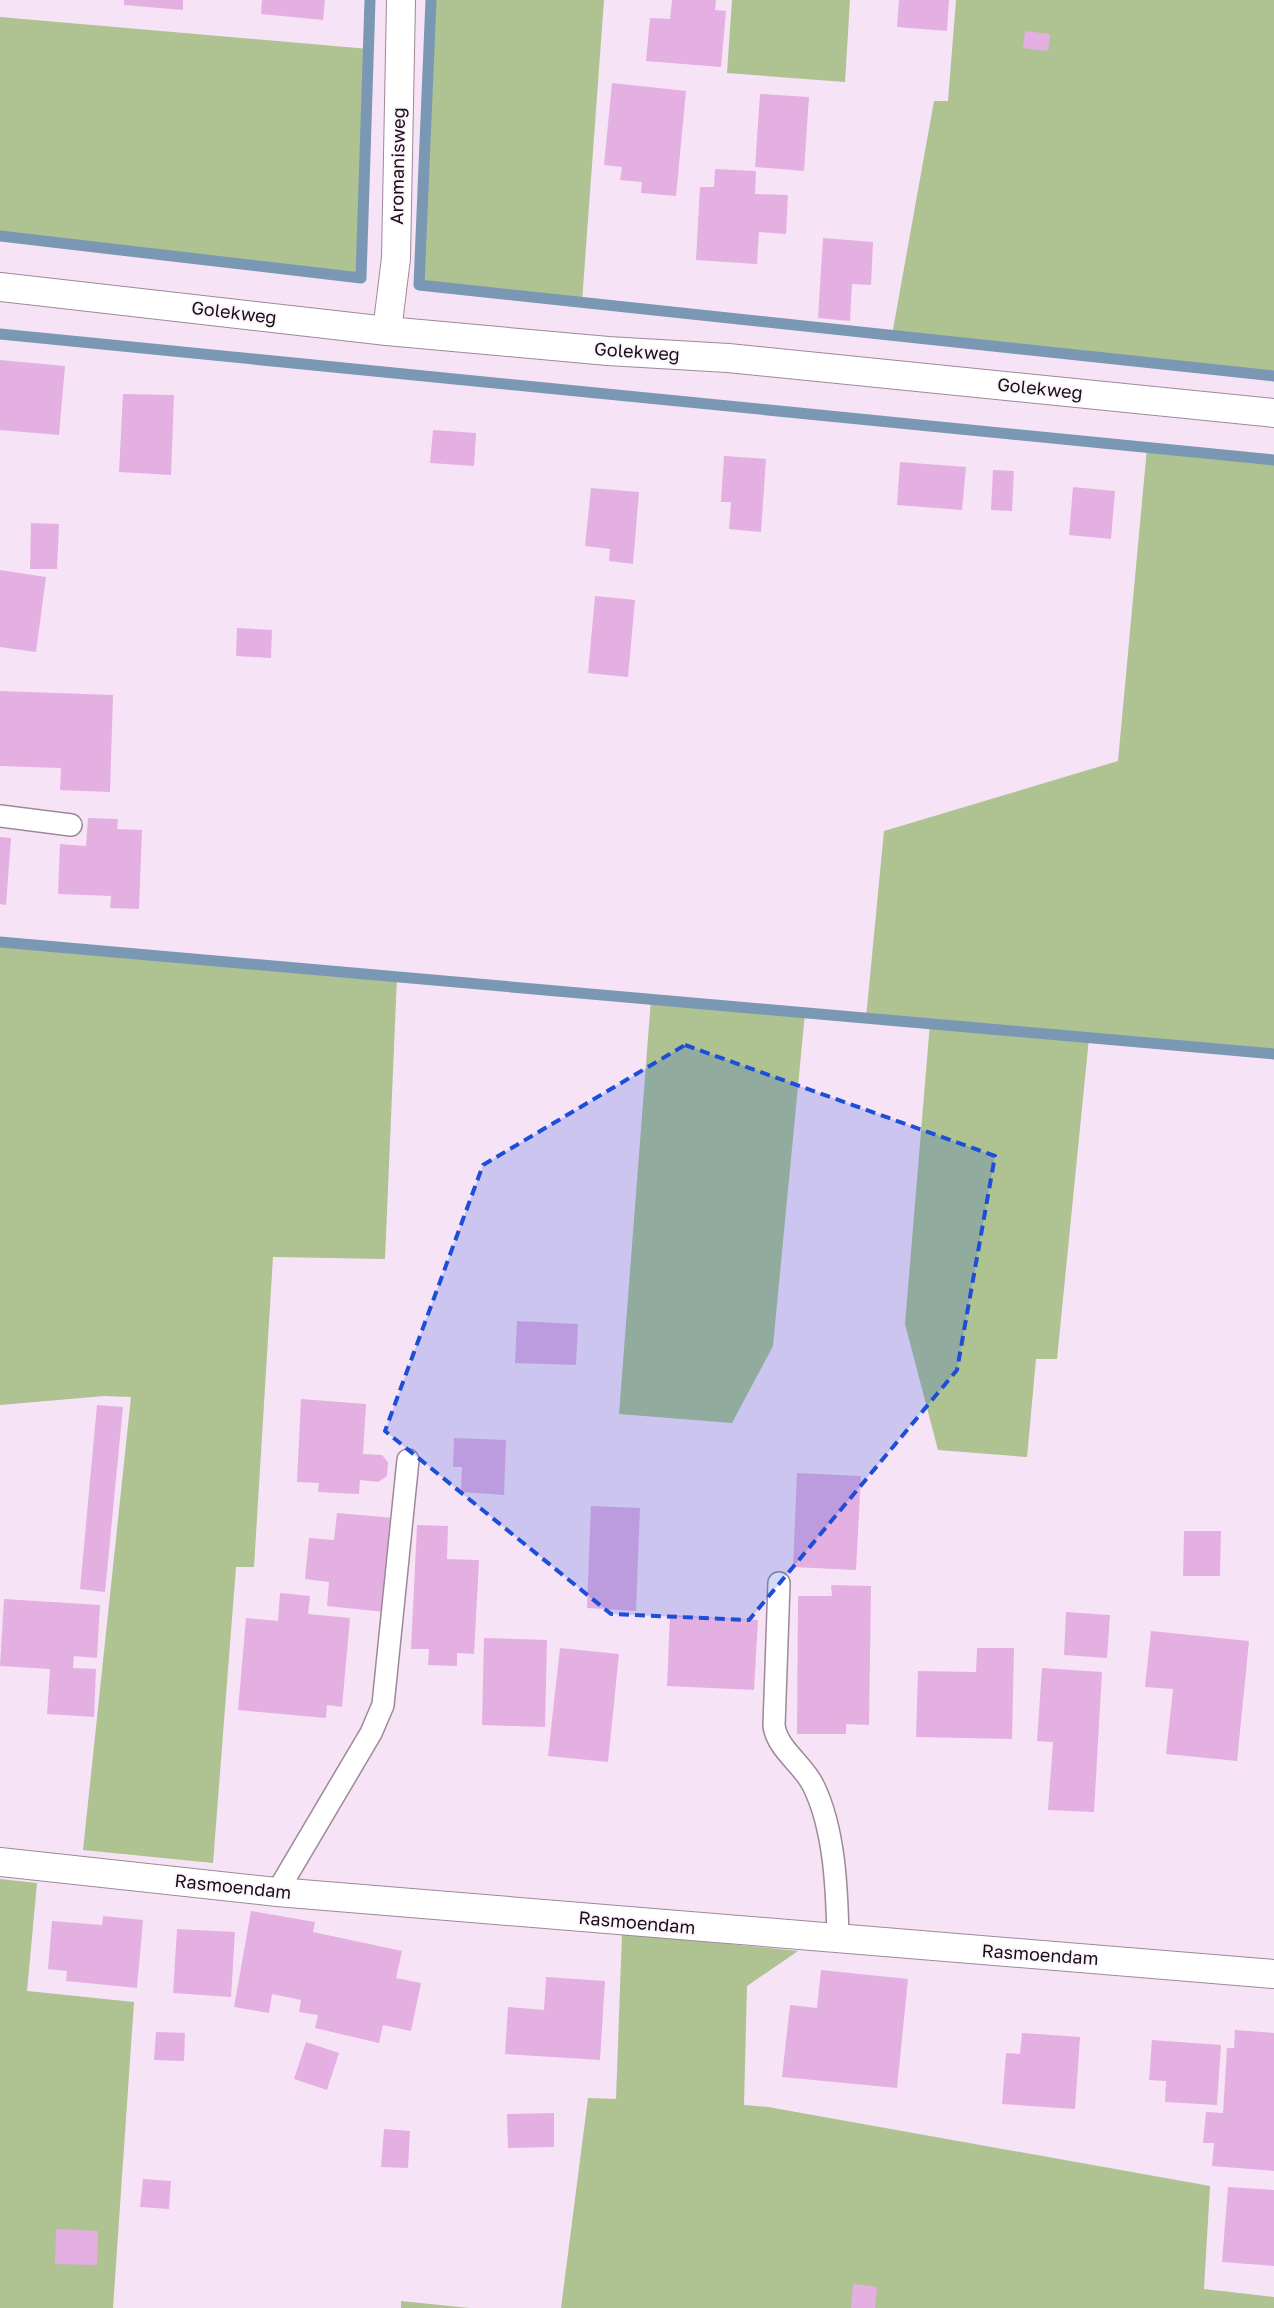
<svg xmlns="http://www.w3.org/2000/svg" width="1274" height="2308" font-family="'Golos Text',sans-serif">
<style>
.green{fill:#aec292}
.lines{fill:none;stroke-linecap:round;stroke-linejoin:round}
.stream{stroke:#7a98b4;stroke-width:11}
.building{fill:#e4b0e1}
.service-casing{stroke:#9c899a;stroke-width:24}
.minor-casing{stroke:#9c899a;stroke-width:30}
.service{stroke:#fff;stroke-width:21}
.minor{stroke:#fff;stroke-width:28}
.marked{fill:#1d4ed8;fill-opacity:0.2;stroke:#1d4ed8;stroke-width:4;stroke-dasharray:10 6;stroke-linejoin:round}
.labels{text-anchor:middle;stroke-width:4;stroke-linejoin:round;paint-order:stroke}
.street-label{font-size:18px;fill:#171017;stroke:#fdf4fc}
</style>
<rect width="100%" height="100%" fill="#f7e3f6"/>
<g class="green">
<path d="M431,0H604L582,302L419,285Z"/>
<path d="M732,0H850L845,82L727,73Z"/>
<path d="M956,0H1274V376L892,335L934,101H948Z"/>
<path d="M0,17L369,49L361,278L0,236Z"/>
<path d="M1147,448L1274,460V1054L1089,1038L1057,1359H1036L1027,1457L938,1450L905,1324L930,1023L866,1018L884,831L1118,761Z"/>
<path d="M0,942L397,977L385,1259L273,1257L254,1567H236L213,1863L83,1850L131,1397L104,1396L0,1405Z"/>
<path d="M651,999L805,1013L773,1346L732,1423L619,1414Z"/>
<path d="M0,1879L37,1883L27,1991L134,2002L113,2308H0Z"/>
<path d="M622,1933L798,1951L747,1986L744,2105L768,2107L1210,2186L1204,2289L1274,2297V2308H561L588,2098L616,2099Z"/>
<path d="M401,2301L469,2308H401Z"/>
</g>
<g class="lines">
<g class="stream">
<path d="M431,0L419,285L1274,376"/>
<path d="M0,236L361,278L370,0"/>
<path d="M0,334L1274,460"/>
<path d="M0,942L1274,1054"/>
</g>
</g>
<g class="building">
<path d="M124,0H183V10L124,5Z"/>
<path d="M262,0H325L323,20L261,14Z"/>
<path d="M672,0H716L715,10L726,11L721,67L646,61L650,18L670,19Z"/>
<path d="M899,0H949L947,31L897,27Z"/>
<path d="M1025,31L1050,34L1048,51L1023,48Z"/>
<path d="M612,83L686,91L676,196L641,193L642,182L620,180L622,167L604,165Z"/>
<path d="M760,94L809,97L804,171L755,167Z"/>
<path d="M715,169L756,171L755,194L788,195L786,234L759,232L757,264L696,260L700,187H714Z"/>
<path d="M823,238L873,242L871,285L852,284L850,321L818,318Z"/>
<path d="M0,360L65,366L59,435L0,430Z"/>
<path d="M123,394L174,395L171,475L119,472Z"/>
<path d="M433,430L476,433L474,466L430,463Z"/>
<path d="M724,456L766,459L761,532L729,529L731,502H721Z"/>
<path d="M900,462L966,467L962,510L897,505Z"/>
<path d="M993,470L1014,471L1012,511L991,510Z"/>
<path d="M1073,487L1115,491L1111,539L1069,535Z"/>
<path d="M591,488L639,492L633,564L609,561L610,549L585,546Z"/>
<path d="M31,523L59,524L57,569H30Z"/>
<path d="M0,570L46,577L36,652L0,647Z"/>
<path d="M595,596L635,600L628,677L588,673Z"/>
<path d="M237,628L272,630L271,658L236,656Z"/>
<path d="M0,691L113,695L110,792L60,790L61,768L0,766Z"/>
<path d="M88,818L118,819L117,829L142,830L139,909L110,908L111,896L58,894L60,844L86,846Z"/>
<path d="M0,837L11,838L6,905L0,904Z"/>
<path d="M517,1321L578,1324L576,1365L515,1363Z"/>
<path d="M301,1399L366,1404L363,1454L382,1455L388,1462L387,1476L378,1482L360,1480L359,1494L318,1492L319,1483L297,1482Z"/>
<path d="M97,1405L123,1407L105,1592L80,1589Z"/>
<path d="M454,1438L506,1440L504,1495L461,1492L462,1467H453Z"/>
<path d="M797,1473L861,1476L856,1570L793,1567Z"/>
<path d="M591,1506L640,1508L636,1611L587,1608Z"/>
<path d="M337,1513L394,1518L385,1612L327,1606L329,1582L305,1579L309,1538L334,1540Z"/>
<path d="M417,1525L448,1526L447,1559L479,1560L474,1654L457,1653V1666L428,1665L429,1649H411Z"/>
<path d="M1184,1531H1221L1220,1576H1183Z"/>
<path d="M831,1585L871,1586L869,1725L846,1724V1734H797L798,1596H832Z"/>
<path d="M280,1593L310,1596L308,1614L350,1618L342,1707L327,1705L326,1718L238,1710L246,1618L278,1621Z"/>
<path d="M4,1599L100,1605L97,1658L74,1656L73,1668L96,1669L94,1717L47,1714L50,1669L0,1666Z"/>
<path d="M1066,1612L1110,1615L1107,1658L1064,1655Z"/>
<path d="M670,1615L758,1620L754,1690L667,1686Z"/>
<path d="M1151,1631L1249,1641L1237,1761L1166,1754L1173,1689L1145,1687Z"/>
<path d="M484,1638L547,1640L545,1727L482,1725Z"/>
<path d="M560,1648L619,1654L608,1762L548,1756Z"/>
<path d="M977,1648H1014L1012,1739L916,1737L918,1671L976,1672Z"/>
<path d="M1042,1668L1102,1672L1094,1812L1048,1810L1053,1742L1037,1741Z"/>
<path d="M251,1911L315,1922L313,1932L402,1951L396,1978L421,1983L411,2031L383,2025L379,2043L315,2028L318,2015L299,2012L301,2000L272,1994L269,2013L234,2007Z"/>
<path d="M103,1916L143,1920L137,1988L66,1981L67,1971L48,1969L52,1921L102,1925Z"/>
<path d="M177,1929L235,1932L231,1997L173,1993Z"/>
<path d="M821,1970L908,1979L897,2088L782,2077L790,2005L817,2008Z"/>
<path d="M546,1977L605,1981L600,2060L505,2054L508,2007L544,2010Z"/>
<path d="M1235,2030L1274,2033V2171L1212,2166L1214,2143H1203L1206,2112L1223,2113L1227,2048H1234Z"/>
<path d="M156,2032L185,2033L184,2061L154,2060Z"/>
<path d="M1022,2033L1080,2037L1075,2109L1002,2104L1006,2053L1020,2054Z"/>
<path d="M1152,2040L1221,2045L1217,2105L1165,2102L1166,2081L1149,2080Z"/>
<path d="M306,2042L339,2053L327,2090L294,2079Z"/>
<path d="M554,2113V2147L508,2148L507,2114Z"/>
<path d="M384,2129L410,2131L408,2168L381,2167Z"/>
<path d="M143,2179L171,2181L169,2209L140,2207Z"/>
<path d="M1228,2187L1274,2190V2266L1222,2262Z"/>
<path d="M56,2229L98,2231L97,2265L55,2264Z"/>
<path d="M853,2284L877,2287L875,2308H851Z"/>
</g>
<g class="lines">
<g class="service-casing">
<g id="service">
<path d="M0,816L71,825"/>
<path d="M779,1583L774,1726C778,1750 802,1763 813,1785C835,1829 837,1891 838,1939"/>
<path d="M277,1892L371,1733L383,1705L408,1460"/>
</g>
</g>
<g class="minor-casing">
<g id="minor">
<path d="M0,287L387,331L608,351L728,358L1274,413"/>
<path d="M387,331L396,258L401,0"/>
<path d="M0,1862L277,1892L1274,1974"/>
</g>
</g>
<use href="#service" class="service"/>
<use href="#minor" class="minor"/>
</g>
<path class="marked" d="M685,1045L995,1156L957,1370L749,1620L611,1614L385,1431L483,1165Z"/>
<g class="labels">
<g class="street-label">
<text transform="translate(398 166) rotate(-89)" y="6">Aromanisweg</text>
<text transform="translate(234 313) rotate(7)" y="6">Golekweg</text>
<text transform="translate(637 352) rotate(4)" y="6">Golekweg</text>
<text transform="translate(1040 389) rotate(6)" y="6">Golekweg</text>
<text transform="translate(233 1887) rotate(6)" y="6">Rasmoendam</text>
<text transform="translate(637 1923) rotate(5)" y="6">Rasmoendam</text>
<text transform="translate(1040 1955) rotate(4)" y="6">Rasmoendam</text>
</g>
</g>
</svg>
